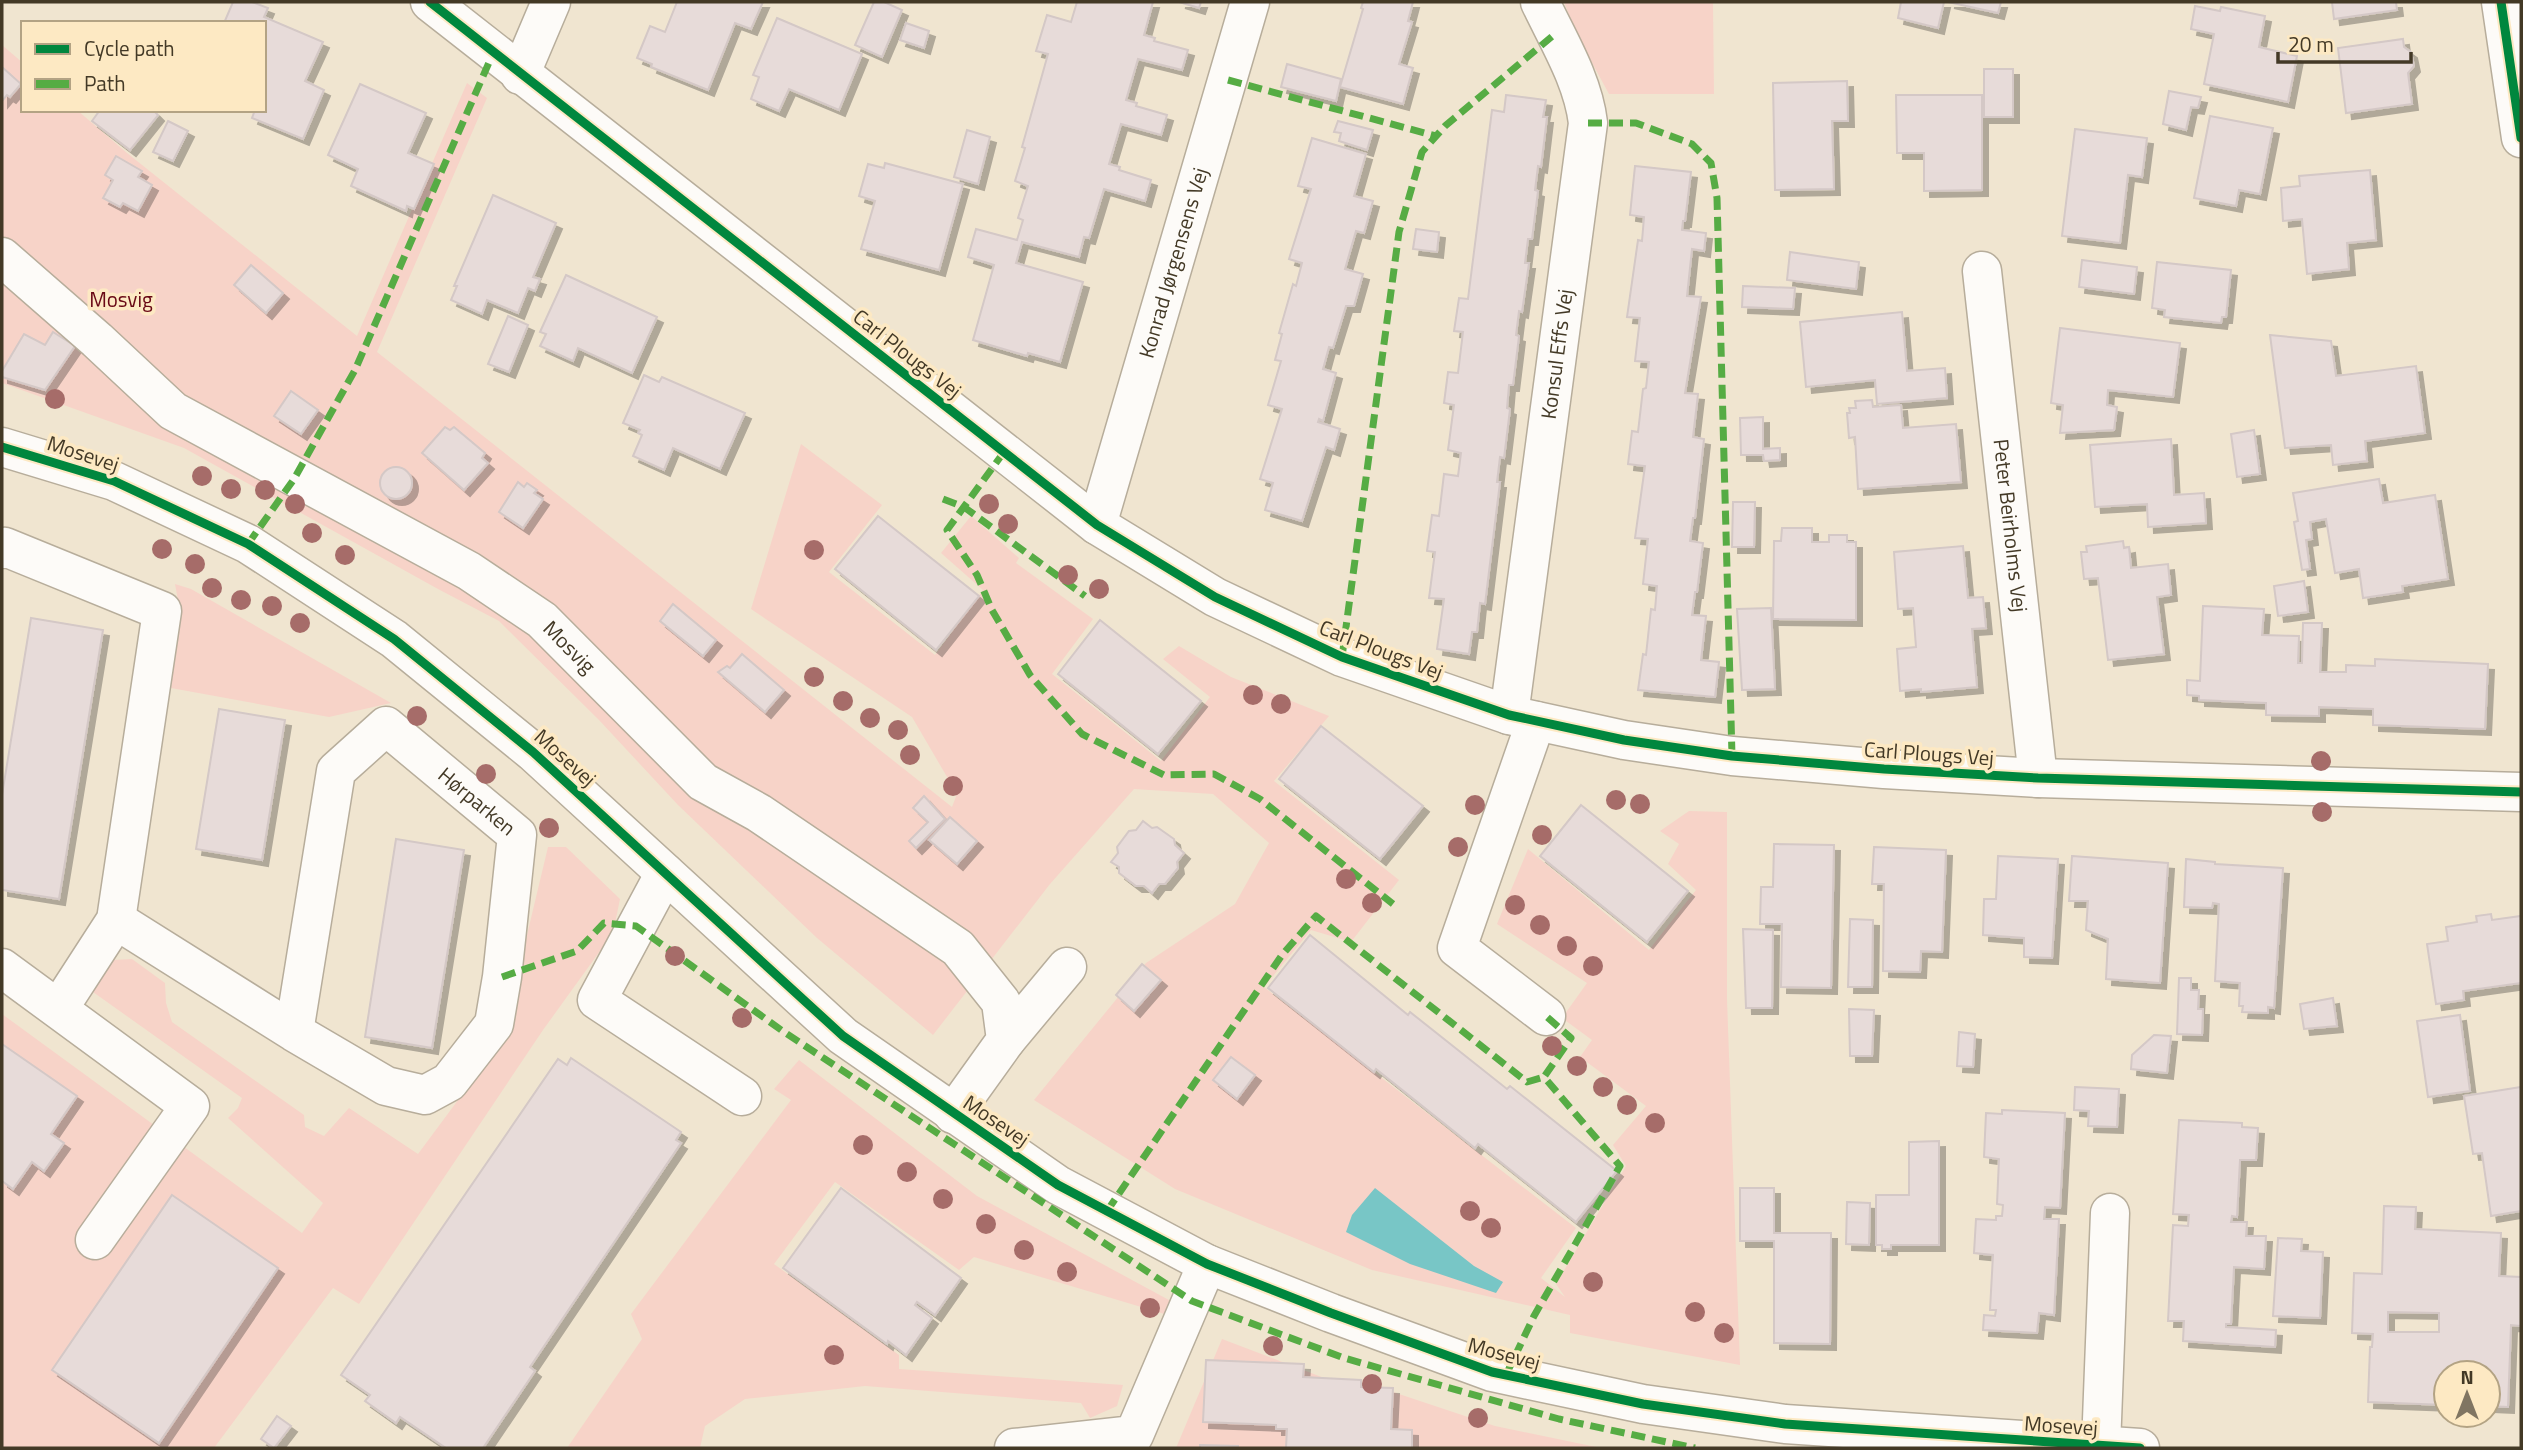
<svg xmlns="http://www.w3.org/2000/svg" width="2523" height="1450" font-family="'Titillium Web',sans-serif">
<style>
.green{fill:#f7d3c8}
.water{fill:#78c6c6}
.building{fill:#e7dbd9;stroke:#d4c8c6;stroke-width:2;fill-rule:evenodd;filter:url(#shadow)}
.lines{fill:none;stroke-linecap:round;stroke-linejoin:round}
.minor-casing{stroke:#b7ad9b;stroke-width:41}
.minor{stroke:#fdfbf8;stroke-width:38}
.quiet{stroke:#56ac44;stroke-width:7;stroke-dasharray:14 7;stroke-linecap:butt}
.cycleway-casing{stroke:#fde9c3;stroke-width:13}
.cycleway{stroke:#00873e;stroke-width:9}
.tree{fill:#a66c69}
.labels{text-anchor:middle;stroke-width:7;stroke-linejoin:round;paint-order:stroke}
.street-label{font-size:21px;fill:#433926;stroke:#fde9c3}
.park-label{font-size:21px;fill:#690915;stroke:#fde9c3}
</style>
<defs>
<filter id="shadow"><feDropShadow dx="6" dy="6" stdDeviation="0" flood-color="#0004"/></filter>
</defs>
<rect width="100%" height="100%" fill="#f0e5d0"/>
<g class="green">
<path d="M1564,2H1713L1714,94H1609L1577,35Z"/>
<path d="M2,45L23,63V110H77L127,153L357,336L467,83L487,98L377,352L952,807L957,794L912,717L751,609L801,444L882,505L829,572L935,655L983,590L941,553L971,516L1019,558L1016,563L1093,619L1052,674L1161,761L1210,697L1163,659L1179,646L1231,677L1329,716L1274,781L1399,880L1351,942L1311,930L1264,987L1576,1228L1541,1278L1565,1297L1556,1284L1626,1166L1613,1145L1646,1106L1580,1057L1592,1040L1562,1018L1587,983L1497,924L1528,849L1649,950L1696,890L1668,864L1679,844L1660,831L1689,811L1727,812V999L1740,1365L1570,1333V1315L1372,1270L1175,1189L1034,1100L1146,963L1235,904L1269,843L1213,794L1134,789L1050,884L933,1035L817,938L678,805L599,720L499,621L438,589L184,448L2,383Z"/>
<path d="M175,584L191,589L391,703L329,717L171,688L180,611Z"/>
<path d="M548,847H566L620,899L613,933L543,1030L359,1304L333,1288L214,1448H2V1014L302,1233L323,1203L228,1118L238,1108L242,1098L93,992L113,960L132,959L165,983L166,1003L172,1022L304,1115L305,1127L324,1136L349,1108L418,1154L510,1030L516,981Z"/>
<path d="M799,1060L977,1196L1180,1306L1178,1318L974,1257L959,1270L835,1182L774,1264L899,1355V1369L1123,1385L1117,1406L1090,1418L1081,1403L865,1386L745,1399L705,1426L700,1448H567L642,1339L631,1314L791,1100L774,1089Z"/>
<path d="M1222,1339L1392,1404L1393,1392L1495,1426L1601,1448H1176Z"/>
</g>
<path class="water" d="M1375,1188L1474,1266L1503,1282L1496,1293L1410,1264L1346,1232L1352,1215Z"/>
<g class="building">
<path d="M233,2H252L268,8L264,17L323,42L305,81L324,90L303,139L252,118L255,110H264V23H224Z"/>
<path d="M677,2H763L751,29L735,23L708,90L651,67L652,64L637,58L650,26L665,32Z"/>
<path d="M874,2H884L902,10L882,57L855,45Z"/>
<path d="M1077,2H1153L1144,35L1155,38L1154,41L1188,50L1182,70L1138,59L1126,100L1137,103L1136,106L1167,115L1161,135L1121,124L1109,164L1120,167L1119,170L1151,180L1145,201L1104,189L1089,238L1084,237L1079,257L1022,242L1016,263L1083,282L1060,362L1028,353L1027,356L973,340L994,265L968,257L976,229L1017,240L1023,220L1018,218L1028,186L1015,181L1025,148L1022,147L1048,54L1036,51L1047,15L1071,22Z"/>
<path d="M1179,2H1201L1199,8Z"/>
<path d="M1363,2H1413L1408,21L1412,22L1399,64L1413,68L1403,104L1340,87L1363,9L1361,8Z"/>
<path d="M1901,2H1944L1938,28L1898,18Z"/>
<path d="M1948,2H2001L1998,13Z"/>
<path d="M2332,2H2396L2397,10L2334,19Z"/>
<path d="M2195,6L2220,11L2221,7L2265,16L2259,47L2297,56L2288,102L2204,84L2214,34L2191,29Z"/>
<path d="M777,18L862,54L839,110L789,89L779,111L751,99L759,77L753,75Z"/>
<path d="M906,23L929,31L924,48L900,40Z"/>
<path d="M2403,39L2404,47L2411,52L2414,66L2408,73L2412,104L2346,113L2338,48Z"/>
<path d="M1287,64L1341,79L1336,101L1281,87Z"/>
<path d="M2,67L21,84L10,97L7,95L2,101Z"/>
<rect x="1984" y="69" width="29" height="48"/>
<path d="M1847,81L1848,121H1832L1834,189L1775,190L1773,83Z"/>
<path d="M360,84L426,113L408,153L434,164L414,209L407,206L406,211L351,186L358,169L328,155Z"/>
<path d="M2169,91L2201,97L2198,108L2191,107L2186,130L2163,124Z"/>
<path d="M1506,95L1546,100L1543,117H1547L1541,167L1538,166L1535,190L1538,191L1532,239H1528L1525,263H1529L1522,312L1519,311L1516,335L1519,336L1513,385H1509L1507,408L1510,409L1504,458L1500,457L1497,482H1500L1485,604L1480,603L1477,632H1472L1469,654L1437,649L1444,599L1429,598L1435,552L1427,551L1432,515L1439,516L1444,474L1458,476L1461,453L1448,450L1454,405L1444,403L1448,372L1458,373L1463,332L1454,331L1459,298L1468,299L1492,110L1504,112Z"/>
<path d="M1896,95H1982V190L1924,191V153H1897Z"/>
<path d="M100,110H153L158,115L130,150L92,121Z"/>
<path d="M2210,116L2273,128L2260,194L2239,190L2236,206L2194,198Z"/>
<path d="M168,121L188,131L173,161L153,152Z"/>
<path d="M1338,121L1373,130L1367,150L1339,141L1341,133L1334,132Z"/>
<path d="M2075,129L2147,138L2142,177L2128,175L2120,243L2062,236Z"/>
<path d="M967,130L990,137L978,184L954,177Z"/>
<path d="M1312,138L1366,154L1354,196L1373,201L1364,233L1356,231L1345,269L1363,274L1354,306H1346L1333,348L1329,347L1323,369L1336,373L1323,421L1319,419L1318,422L1340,429L1334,450L1326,447L1302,521L1265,510L1273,483L1260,479L1282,409L1268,405L1281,361L1275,360L1282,334L1279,333L1293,284L1296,286L1302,263L1289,259L1311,189L1298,186Z"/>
<path d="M116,156L142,171L138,177L152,185L138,211L123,203L120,207L103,198L113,180L105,175Z"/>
<path d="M885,163L963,184L939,270L861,249L875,201L859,196L868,164L884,168Z"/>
<path d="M1635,166L1691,172L1685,221H1683L1682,230L1706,233L1704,251L1692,249L1687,296L1701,297L1685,393L1698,394L1693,437L1704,439L1695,518H1693L1690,541L1703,543L1697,592H1695L1692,615L1706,616L1701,660L1719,662L1715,697L1638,690L1643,654L1646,655L1651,609L1655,610L1657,586L1643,584L1648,539L1635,538L1645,466L1628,464L1632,431L1638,432L1643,389L1646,388L1649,362L1635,361L1640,318L1627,317L1638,240L1642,241L1644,217L1630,215Z"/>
<path d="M2370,170L2376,240L2347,243L2349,269L2307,274L2302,219L2283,221L2281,188L2300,186L2299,176Z"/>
<path d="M493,195L556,223L533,277L540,279L535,291L528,288L518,313L487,300L482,314L451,300L457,286H454Z"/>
<path d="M1416,229L1439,232L1437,252L1413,249Z"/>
<path d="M1790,252L1859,262L1856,289L1787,280Z"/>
<path d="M2082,260L2137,267L2134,294L2079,287Z"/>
<path d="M2157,262L2231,270L2226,317H2222L2221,323L2164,317L2165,310L2152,308Z"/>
<path d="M251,265L283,293L266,313L234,285Z"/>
<path d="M566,275L657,317L632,373L578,348L573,361L540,346L546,334L540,332Z"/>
<path d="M1743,286L1795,288L1793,309L1742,307Z"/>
<path d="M1902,312L1907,371L1945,368L1947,398L1877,404L1875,380L1806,387L1800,322Z"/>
<path d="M508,316L528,325L509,372L488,364Z"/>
<path d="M2060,328L2180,343L2173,397L2108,390L2107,405L2117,407L2114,430L2060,433L2063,405L2051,403Z"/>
<path d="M53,332L75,346L45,390L2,377V371L24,334L45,345Z"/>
<path d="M2270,335L2331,341L2336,376L2416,366L2425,433L2365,441L2367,461L2333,465L2331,445L2285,448Z"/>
<path d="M644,375L659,382L662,377L745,413L720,469L673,448L664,470L633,456L642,435L638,433L640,430L623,423Z"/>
<path d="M291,391L318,410L301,434L274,416Z"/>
<path d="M1872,400L1873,407L1901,405L1903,428L1956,424L1961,482L1858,489L1855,437L1849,438L1847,413H1850L1849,408H1856L1855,401Z"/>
<path d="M1763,417V449L1780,448V460L1764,461L1763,455H1741L1740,418Z"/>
<path d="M445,427L450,430L454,427L485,453L482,458L488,463L464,490L422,453Z"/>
<path d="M2254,430L2260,474L2237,477L2231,434Z"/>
<path d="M2171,439L2174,495L2204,493L2206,523L2148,527L2147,504L2095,507L2090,445Z"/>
<circle cx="396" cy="483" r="16"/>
<path d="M2379,479L2383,503L2435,495L2448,579L2402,586L2403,592L2363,598L2359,569L2335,573L2326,519L2310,522L2312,539L2306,540L2310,569L2302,570L2294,522L2298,521L2293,493Z"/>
<path d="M518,482L524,487L527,483L537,490L534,493L543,499L523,528L499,512Z"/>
<path d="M1733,502H1755L1754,547H1732Z"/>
<path d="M878,516L979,596L936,650L835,569Z"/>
<path d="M1782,528H1812V542H1829V535H1847V542H1856V620L1773,619L1774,541H1781Z"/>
<path d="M2123,541L2124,548L2129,547L2131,568L2168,564L2171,595L2157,597L2164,654L2108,660L2098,578L2084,579L2081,552H2087L2086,546Z"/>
<path d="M1963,546L1968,598L1983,597L1986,628L1972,629L1977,687L1921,692V689L1900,691L1897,649L1916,647L1913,608L1898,609L1894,552Z"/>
<path d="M2304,581L2308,612L2278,616L2274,586Z"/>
<path d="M673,604L716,640L703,656L660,621Z"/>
<path d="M2203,606L2264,609L2262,635L2299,636L2298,663H2302L2303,623H2322L2320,672H2346V665L2375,666V659L2488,664L2485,729L2373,725V709L2319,707V716L2266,715V703L2199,700V696L2187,695V680L2200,681Z"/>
<path d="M1771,608L1775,689L1742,690L1737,609Z"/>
<path d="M31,618L103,630L59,899L2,890V795Z"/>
<path d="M1100,620L1201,701L1158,754L1058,674Z"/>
<path d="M742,654L784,690L765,712L718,672L727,666L730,668Z"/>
<path d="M219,709L285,720L262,860L196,849Z"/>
<path d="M1321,726L1423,806L1380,859L1279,779Z"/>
<path d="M924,796L945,819L916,848L909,841L928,822L913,808Z"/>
<path d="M1581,805L1688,891L1647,942L1540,856Z"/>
<path d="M950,817L977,841L957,864L929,840Z"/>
<path d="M1143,821L1152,828L1157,827L1174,839L1175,845L1184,853L1177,862L1178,868L1165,884H1159L1152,893L1144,886H1136L1119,873V867L1111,862L1118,853L1117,847L1129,831L1136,830Z"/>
<path d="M396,839L464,850L432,1048L365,1037Z"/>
<path d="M1774,844L1834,845L1831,988L1781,987L1782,924H1760L1761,887H1773Z"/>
<path d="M1874,847L1946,850L1942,952L1921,951L1920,972L1883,971L1884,884H1872Z"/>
<path d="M1998,856L2058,859L2052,958L2024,957V938L1983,935L1984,899H1996Z"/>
<path d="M2072,856L2168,863L2160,983L2106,979L2108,939L2086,930L2088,901H2069Z"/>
<path d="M2186,859L2215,862V864L2283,868L2274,1008L2268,1007V1013L2242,1012L2243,1006H2239L2240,983L2215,981L2219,904L2213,903L2212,908L2184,907Z"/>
<path d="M2491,914L2492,920L2521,916V983L2463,991L2464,1000L2436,1004L2427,944L2448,941L2446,927L2477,922L2476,916Z"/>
<path d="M1850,919L1873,920L1872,987H1848Z"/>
<path d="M1743,929L1773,930L1772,1008H1746Z"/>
<path d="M1310,935L1408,1015L1410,1012L1507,1089L1510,1086L1617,1171L1576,1222L1478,1144L1475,1148L1376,1069L1374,1072L1268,988Z"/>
<path d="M1142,964L1161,980L1134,1011L1116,995Z"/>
<path d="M2179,978H2191V990H2199L2198,1009H2203L2202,1035L2177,1034Z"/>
<path d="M2333,998L2337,1026L2304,1029L2300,1004Z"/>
<path d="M1849,1009L1874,1010L1872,1056H1850Z"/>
<path d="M2460,1015L2470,1091L2428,1097L2417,1021Z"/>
<path d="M1959,1032L1975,1034L1973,1067L1957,1066Z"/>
<path d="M2154,1035L2171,1036L2167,1073L2131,1069L2132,1055Z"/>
<path d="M2,1044L77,1096L51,1134L64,1143L44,1171L32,1162L13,1189L2,1181Z"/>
<path d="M1231,1057L1255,1075L1237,1099L1213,1080Z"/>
<path d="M571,1058L681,1132L676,1140L681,1143L530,1367L535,1371L483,1448H446L400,1417L396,1423L365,1401L370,1395L341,1375L558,1059L567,1065Z"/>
<path d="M2075,1087L2119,1089L2117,1127L2088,1126L2089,1111L2074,1110Z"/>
<path d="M2521,1087V1211L2491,1216L2482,1153L2473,1154L2464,1096Z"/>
<path d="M2002,1110L2065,1113L2060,1208L2045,1207L2044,1219H2059L2054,1315L2039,1313L2037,1333L1983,1330L1984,1315L1995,1316L1996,1310H1990L1993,1255L1974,1253L1976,1219L1996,1220V1216H2002L2003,1205L1997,1204L1999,1159L1984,1157L1986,1113L2002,1114Z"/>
<path d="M2179,1120L2242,1123V1127L2258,1128L2256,1160H2240L2237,1217L2232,1216L2231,1222H2247L2246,1236H2266L2264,1269L2234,1267L2231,1324H2226V1327L2276,1330L2275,1347L2183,1341L2184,1321H2168L2173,1225L2188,1226L2189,1215L2173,1214Z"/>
<path d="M1939,1141V1245H1891V1249H1882V1245H1876V1195H1909V1142Z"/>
<path d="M841,1188L961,1278L935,1315L917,1302L915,1305L932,1318L906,1355L888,1341L887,1344L783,1268Z"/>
<path d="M1740,1188H1774V1233H1831L1830,1344L1774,1343V1241H1740Z"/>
<path d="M172,1195L278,1268L159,1443L52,1370Z"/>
<path d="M1847,1202L1870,1203L1869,1245L1846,1244Z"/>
<path d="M2384,1206L2416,1207L2415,1229L2501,1233L2499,1276L2521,1277V1326L2511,1325L2508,1407L2488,1406V1373H2446V1405L2368,1402L2370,1347H2372L2373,1334L2352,1333L2354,1273L2382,1274ZM2388,1312L2439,1313V1332H2388Z"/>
<path d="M2278,1238L2302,1239L2301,1251L2323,1252L2320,1318L2273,1316Z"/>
<path d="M1206,1360L1304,1364L1303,1377L1361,1380V1387L1393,1388L1391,1429L1412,1430V1448H1286L1287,1429H1276V1425L1203,1422Z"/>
<path d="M277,1416L291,1426L274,1448L261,1439Z"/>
<path d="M1200,1445L1238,1446V1448H1200Z"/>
</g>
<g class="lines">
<g class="minor-casing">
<g id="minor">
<path d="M430,2L1097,525L1215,597L1342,657L1509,715L1624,740L1732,756L1884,769L2038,778L2521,792"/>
<path d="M2501,2L2521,138"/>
<path d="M520,75L551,2"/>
<path id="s1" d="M2,257L97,340L173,411L469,571L542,620L703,782L759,813L958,948L1001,1002L1006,1040L953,1114"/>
<path id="s2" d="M1982,271L2038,778"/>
<path d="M2,447L114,481L248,544L394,639L533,752L843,1036L1058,1185L1207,1264L1331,1313L1492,1372L1643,1404L1785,1424L2140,1448"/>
<path id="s3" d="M1097,525L1250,2"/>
<path d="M2,549L5,547L162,611L116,920L59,1008"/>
<path id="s4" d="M1509,715L1588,123C1583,80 1558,40 1540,2"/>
<path d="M1536,721L1457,948L1546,1016"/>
<path d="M665,873L597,1000L742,1096"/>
<path id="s5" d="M116,920L294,1032L336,771L386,726L517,835L502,977L494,1024L449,1082L425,1095L386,1086L294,1032"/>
<path d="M2,968L190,1106L95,1240"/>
<path d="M1006,1040L1067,967"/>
<path d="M2101,1446L2110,1213"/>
<path d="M1014,1448L1134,1435L1207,1264"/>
</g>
</g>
<use href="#minor" class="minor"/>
<g class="quiet">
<path d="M1228,80L1436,136"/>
<path d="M1588,123H1636L1692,144L1711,163L1717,198L1732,756"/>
<path d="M1004,452L947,530L977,575L992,610L1030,675L1082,734L1164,775L1214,774L1260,799L1393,904"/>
<path d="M943,499L964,507L1085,596"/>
<path d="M248,544L294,479L355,370L494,51"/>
<path d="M1342,657L1399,232L1422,152L1445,126L1555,34"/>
<path d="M502,977L577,951L604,923L636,926L784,1032L1192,1301L1344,1358L1559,1419L1695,1448"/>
<path d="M1107,1211L1282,955L1316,916L1527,1082L1544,1077"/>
<path d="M1506,1375L1534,1316L1620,1166L1544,1077L1571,1038L1546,1016"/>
</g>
<g class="cycleway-casing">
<g id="cycleway">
<path d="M430,2L1097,525L1215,597L1342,657L1509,715L1624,740L1732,756L1884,769L2038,778L2521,792"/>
<path d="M2501,2L2521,138"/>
<path d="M2,447L114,481L248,544L394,639L533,752L843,1036L1058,1185L1207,1264L1331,1313L1492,1372L1643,1404L1785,1424L2140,1448"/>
</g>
</g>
<use href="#cycleway" class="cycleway"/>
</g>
<g class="tree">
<circle cx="55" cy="399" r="10"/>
<circle cx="202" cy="476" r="10"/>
<circle cx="231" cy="489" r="10"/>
<circle cx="265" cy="490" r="10"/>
<circle cx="295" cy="504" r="10"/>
<circle cx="989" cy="504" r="10"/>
<circle cx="1008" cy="524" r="10"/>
<circle cx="312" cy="533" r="10"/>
<circle cx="162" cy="549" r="10"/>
<circle cx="814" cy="550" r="10"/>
<circle cx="345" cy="555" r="10"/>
<circle cx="195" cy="564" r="10"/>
<circle cx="1068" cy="575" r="10"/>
<circle cx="212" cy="588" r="10"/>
<circle cx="1099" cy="589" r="10"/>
<circle cx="241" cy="600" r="10"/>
<circle cx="272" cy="606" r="10"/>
<circle cx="300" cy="623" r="10"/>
<circle cx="814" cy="677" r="10"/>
<circle cx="1253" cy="695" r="10"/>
<circle cx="843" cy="701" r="10"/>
<circle cx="1281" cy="704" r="10"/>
<circle cx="417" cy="716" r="10"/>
<circle cx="870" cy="718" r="10"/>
<circle cx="898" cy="730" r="10"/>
<circle cx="910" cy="755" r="10"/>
<circle cx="2321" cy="761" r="10"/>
<circle cx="486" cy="774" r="10"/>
<circle cx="953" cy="786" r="10"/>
<circle cx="1616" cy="800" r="10"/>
<circle cx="1640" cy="804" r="10"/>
<circle cx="1475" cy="805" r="10"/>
<circle cx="2322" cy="812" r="10"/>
<circle cx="549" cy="828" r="10"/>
<circle cx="1542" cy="835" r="10"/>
<circle cx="1458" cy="847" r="10"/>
<circle cx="1346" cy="879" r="10"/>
<circle cx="1372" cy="903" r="10"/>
<circle cx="1515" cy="905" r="10"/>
<circle cx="1540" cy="925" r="10"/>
<circle cx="1567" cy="946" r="10"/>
<circle cx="675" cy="956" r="10"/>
<circle cx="1593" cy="966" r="10"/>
<circle cx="742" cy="1018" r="10"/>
<circle cx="1552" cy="1046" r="10"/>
<circle cx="1577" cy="1066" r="10"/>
<circle cx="1603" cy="1087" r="10"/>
<circle cx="1627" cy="1105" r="10"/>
<circle cx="1655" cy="1123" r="10"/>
<circle cx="863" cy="1145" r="10"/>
<circle cx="907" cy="1172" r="10"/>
<circle cx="943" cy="1199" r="10"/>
<circle cx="1470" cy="1211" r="10"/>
<circle cx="986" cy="1224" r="10"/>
<circle cx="1491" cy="1228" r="10"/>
<circle cx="1024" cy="1250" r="10"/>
<circle cx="1067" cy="1272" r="10"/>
<circle cx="1593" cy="1282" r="10"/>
<circle cx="1150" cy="1308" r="10"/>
<circle cx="1695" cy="1312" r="10"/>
<circle cx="1724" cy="1333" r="10"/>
<circle cx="1273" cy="1346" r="10"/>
<circle cx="834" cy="1355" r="10"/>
<circle cx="1372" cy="1384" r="10"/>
<circle cx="1478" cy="1418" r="10"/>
</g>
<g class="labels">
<g class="street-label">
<text dy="7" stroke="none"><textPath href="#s3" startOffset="273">Konrad Jørgensens Vej</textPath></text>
<text transform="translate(907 354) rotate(38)" y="7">Carl Plougs Vej</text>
<text dy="7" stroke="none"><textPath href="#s4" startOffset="364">Konsul Effs Vej</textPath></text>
<text transform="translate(83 454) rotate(18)" y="7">Mosevej</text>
<text dy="7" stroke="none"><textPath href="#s2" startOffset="256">Peter Beirholms Vej</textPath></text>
<text dy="7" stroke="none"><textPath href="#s1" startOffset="693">Mosvig</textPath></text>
<text transform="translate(1381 650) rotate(21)" y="7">Carl Plougs Vej</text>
<text transform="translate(1929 754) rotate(4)" y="7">Carl Plougs Vej</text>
<text transform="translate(565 758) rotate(42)" y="7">Mosevej</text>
<text dy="7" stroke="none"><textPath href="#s5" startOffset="660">Hørparken</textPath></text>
<text transform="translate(996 1121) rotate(34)" y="7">Mosevej</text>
<text transform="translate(1504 1354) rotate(15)" y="7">Mosevej</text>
<text transform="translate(2061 1426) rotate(4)" y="7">Mosevej</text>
</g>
<g class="park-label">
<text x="121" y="307">Mosvig</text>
</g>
</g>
<rect width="2523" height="1450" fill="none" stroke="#433926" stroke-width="7"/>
<rect x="21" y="21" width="245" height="91" fill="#fde9c3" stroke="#b3a384" stroke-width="2"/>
<rect x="35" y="44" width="35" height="10" fill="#00873e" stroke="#b3a384" stroke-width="2"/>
<text x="84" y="56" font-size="21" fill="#433926">Cycle path</text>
<rect x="35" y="79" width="35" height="10" fill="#56ac44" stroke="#b3a384" stroke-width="2"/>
<text x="84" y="91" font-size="21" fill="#433926">Path</text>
<g transform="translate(2467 1394)"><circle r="33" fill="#fde9c3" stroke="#b3a384" stroke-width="2"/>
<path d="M0-5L12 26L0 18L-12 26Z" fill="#807562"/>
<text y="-10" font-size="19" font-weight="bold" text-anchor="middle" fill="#433926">N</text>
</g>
<path d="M2278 52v10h133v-10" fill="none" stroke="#433926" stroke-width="3.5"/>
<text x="2288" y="52" font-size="21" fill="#433926" stroke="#fde9c3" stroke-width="5" paint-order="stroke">20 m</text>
</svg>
